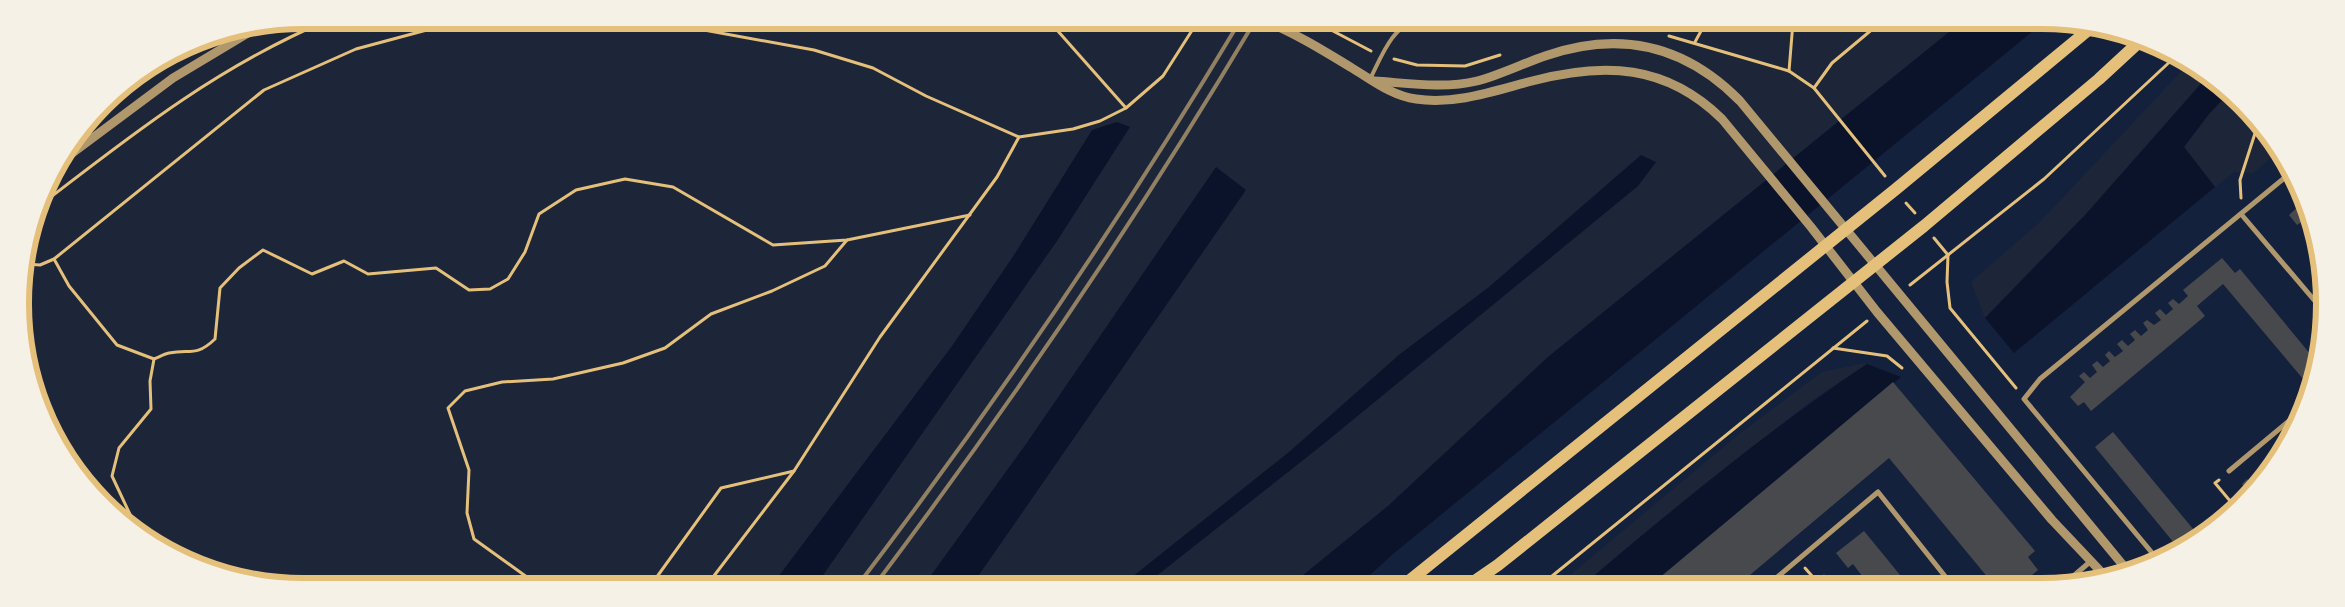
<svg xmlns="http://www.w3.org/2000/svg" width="2345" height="607" font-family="'PT Sans',sans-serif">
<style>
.green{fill:#1d2539}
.water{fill:#0b132b}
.building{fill:#48494c}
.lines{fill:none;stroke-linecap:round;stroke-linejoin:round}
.path{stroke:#e5c07b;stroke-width:3}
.service{stroke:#b1986c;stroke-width:4}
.minor{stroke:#b1986c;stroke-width:5}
.tertiary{stroke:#b1986c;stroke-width:9}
.primary{stroke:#e5c07b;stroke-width:12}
.rail{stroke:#918062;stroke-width:4}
.rim{fill:none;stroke:#e5c07b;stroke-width:6}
</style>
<rect width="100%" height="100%" fill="#14213d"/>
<g class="green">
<path d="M304,20L1958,22L1954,28L1548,357L1388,506L1291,585H266L162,549L79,476L30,377L21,285L49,178L116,91L195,41Z"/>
<path d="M2189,63L2206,78L2086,214L1985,318L1971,282L2040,222Z"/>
<path d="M2226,96L2267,131L2277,153L2253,173L2234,172L2215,187L2184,147L2209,114Z"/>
<path d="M1864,363L1867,364L1811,401L1654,525L1583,585H1558L1738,435L1822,372Z"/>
</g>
<g class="water">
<path d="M1958,22H2044L1393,554L1359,585H1291L1388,506L1548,357L1954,28Z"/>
<path d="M2206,78L2226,96L2209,114L2184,147L2215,187L2014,353L1985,318L2086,214Z"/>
<path d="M1117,122L1130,127L1057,241L821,578L816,585H772L952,346L1014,255L1092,130Z"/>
<path d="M1641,155L1656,162L1638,186L1321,446L1145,585H1122L1289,452L1400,354L1489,287Z"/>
<path d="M1216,167L1246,190L972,585H924L1026,444Z"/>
<path d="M1867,364L1901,377L1650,585H1583C1674,508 1767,431 1867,364Z"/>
</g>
<g class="building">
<path d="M2302,203L2314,227L2310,230L2303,221L2297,225L2289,215Z"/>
<path d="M2222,258L2235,273L2240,269L2316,361L2309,386L2223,284L2197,306L2205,316L2091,411L2084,402L2078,406L2070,397L2085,382L2079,376L2084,372L2090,378L2097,372L2092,365L2097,361L2103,367L2110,361L2105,355L2109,351L2115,357L2123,351L2117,344L2122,340L2128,346L2135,340L2130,334L2135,330L2141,336L2148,330L2143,323L2147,320L2154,325L2161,320L2155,313L2160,309L2166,315L2173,309L2168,303L2173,299L2179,304L2188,296L2183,290Z"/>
<path d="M1893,382L2035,551L2028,557L2038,570L2020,585H1994L1889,458L1738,585H1651Z"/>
<path d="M2113,432L2198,535L2179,549L2095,447Z"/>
<path d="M2260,469L2264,474L2259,480L2255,473Z"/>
<path d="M2247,479L2253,486L2256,484L2241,504L2237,499L2247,491L2242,484Z"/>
<path d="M1864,531L1887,559L1908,585H1869L1853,564L1848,568L1836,553Z"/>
<path d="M1824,574L1831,581L1834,585H1825L1819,579Z"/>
</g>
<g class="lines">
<g class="path">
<path d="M585,20L671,24L814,50L873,68L926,96L1019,137L1073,129L1100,121L1126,108L1163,76L1198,21"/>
<path d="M1049,21L1126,108"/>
<path d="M1314,21L1371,51"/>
<path d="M1630,28L1646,30"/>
<path d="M1669,36L1789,71L1814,88L1885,176"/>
<path d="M1695,42L1701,31L1699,22"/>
<path d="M1394,59L1417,65L1465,66L1500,55"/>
<path d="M1789,71L1793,22"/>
<path d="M1814,88L1832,63L1881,22"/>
<path d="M2241,198L2240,180L2258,124"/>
<path d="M43,203C135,132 219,66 328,20"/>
<path d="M1906,203L1915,213"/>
<path d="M1934,238L1948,255"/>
<path d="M1948,255L1947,282L1950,308L2016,388"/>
<path d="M54,259L69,286L117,345L154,359"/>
<path d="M26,264L40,265L54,259L264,90L356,49L438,27L498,20"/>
<path d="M1910,285L2044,179L2176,56"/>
<path d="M1833,348L1887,356L1902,368"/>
<path d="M2219,480L2215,483L2236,508"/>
<path d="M135,525L112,476L119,448L151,409L150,381L154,359C159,357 164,354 169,353C191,349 196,357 215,339L220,288L239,268L263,250L312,274L344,261L368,274L436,268L469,290L490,289L508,279L525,252L539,214L576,190L625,179L673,187L773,245L847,240L970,215"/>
<path d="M1805,568L1820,585"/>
<path d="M538,585L474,539L467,513L469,470L448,408L465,391L502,382L553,379L623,363L665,348L711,314L772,291L825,266L847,240"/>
<path d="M651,585L721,488L794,471"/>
<path d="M707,585L794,471L880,337L997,177L1019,137"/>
<path d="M1541,585L1867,321"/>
</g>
<path class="service" d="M1370,79C1380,60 1393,23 1417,22C1436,22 1452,25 1471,22"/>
<g class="minor">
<path d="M2241,214L2320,307"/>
<path d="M2229,471L2301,411"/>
<path d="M2158,560L2024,399L2040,379L2288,175"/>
<path d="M1768,585L1878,492L1952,585"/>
<path d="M2063,585L2091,561"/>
</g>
<g class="tertiary">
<path d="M1265,21C1295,33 1324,51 1352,68C1372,80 1392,96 1416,99C1455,105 1494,91 1532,81C1604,62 1666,64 1722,119L1811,227L1877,312L2052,520L2105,576"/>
<path d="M1374,81C1407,83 1444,89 1477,81C1500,75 1522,64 1545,56C1620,30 1685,45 1740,101L2127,570"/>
<path d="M63,160L173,78L253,30"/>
</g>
<g class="primary">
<path d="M1404,585L1896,189L2092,27"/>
<path d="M1469,585L1498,565L1924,226L2099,79L2138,43"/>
</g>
<g class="rail">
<path d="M858,585C996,404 1123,216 1240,21"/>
<path d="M875,585C1011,404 1139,216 1255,21"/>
</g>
</g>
<path d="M0 0H2345V607H0ZM303 29H2042A274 274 0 0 1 2316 303V304A274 274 0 0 1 2042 578H303A274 274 0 0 1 29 304V303A274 274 0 0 1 303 29Z" fill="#f6f1e7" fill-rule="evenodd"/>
<path class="rim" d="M303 29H2042A274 274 0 0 1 2316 303V304A274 274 0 0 1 2042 578H303A274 274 0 0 1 29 304V303A274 274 0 0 1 303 29Z"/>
</svg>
